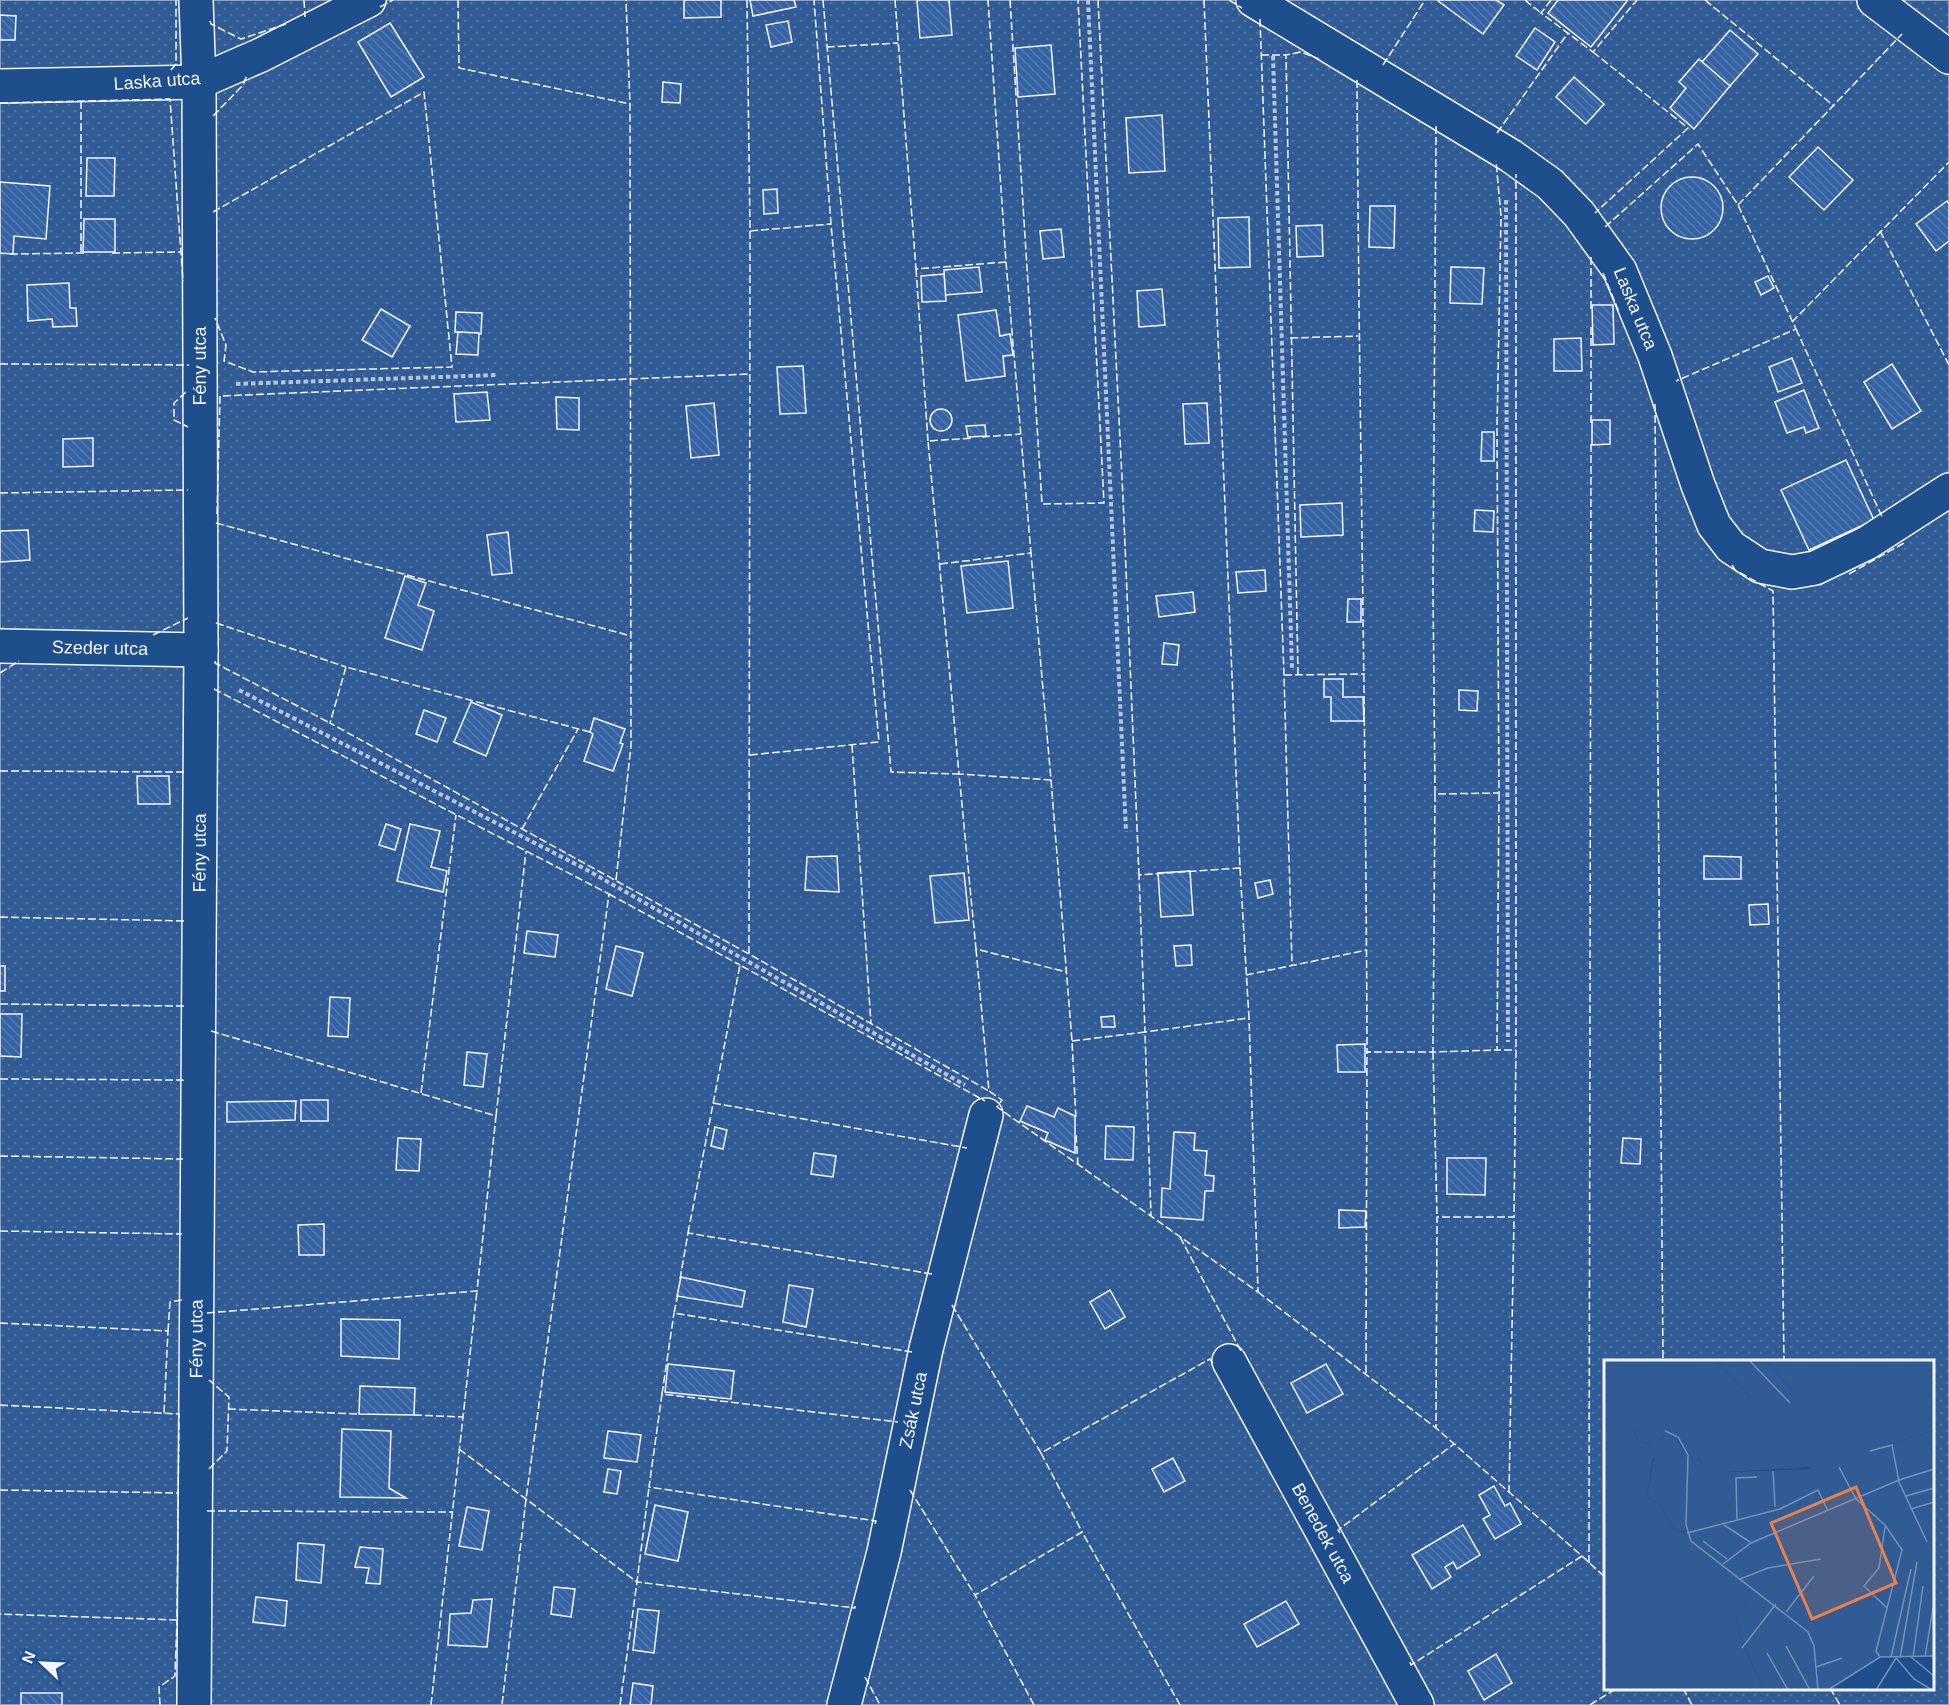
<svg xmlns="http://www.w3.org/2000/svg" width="1949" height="1705" font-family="Arial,sans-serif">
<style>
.grass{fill:url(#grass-dots);stroke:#a8bbd7;stroke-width:1.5;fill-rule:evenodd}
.building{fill:url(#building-back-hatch);stroke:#f2f6ff;stroke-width:1.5}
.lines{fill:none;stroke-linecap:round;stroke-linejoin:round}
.street-casing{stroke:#f2f6ff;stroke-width:36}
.path{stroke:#b3c4dc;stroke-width:4;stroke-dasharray:4.5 3;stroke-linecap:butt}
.street{stroke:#1f4e8c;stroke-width:33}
.fence{stroke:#f2f6ff;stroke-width:1.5;stroke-dasharray:8 3;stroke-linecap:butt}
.labels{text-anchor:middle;stroke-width:4.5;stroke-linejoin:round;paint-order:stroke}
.street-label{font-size:18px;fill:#f2f6ff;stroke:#1f4e8c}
.inset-road{fill:none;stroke:#7391ba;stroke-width:1.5}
.view{fill:#ea8049;fill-opacity:0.15;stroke:#ea8049;stroke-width:3}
.inset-edge{fill:none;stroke:#f2f6ff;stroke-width:3}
</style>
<defs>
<pattern id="grass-dots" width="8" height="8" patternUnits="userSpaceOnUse" patternTransform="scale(1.5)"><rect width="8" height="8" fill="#305b95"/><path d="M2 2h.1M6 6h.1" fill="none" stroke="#4e73a5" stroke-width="1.8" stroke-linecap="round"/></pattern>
<pattern id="building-back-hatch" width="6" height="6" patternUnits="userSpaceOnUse" patternTransform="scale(1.5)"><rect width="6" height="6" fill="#3563a3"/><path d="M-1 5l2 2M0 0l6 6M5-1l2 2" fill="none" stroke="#537ab1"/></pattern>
</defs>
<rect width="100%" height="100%" fill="#1f4e8c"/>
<path class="grass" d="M0,0H1949V1705H0ZM1606,1362H1932V1688H1606Z"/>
<g class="building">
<path d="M684,0H721V17L684,18Z"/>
<path d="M750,0H794L796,7L753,16Z"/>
<path d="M917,0H949L952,35L920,38Z"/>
<path d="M1439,0H1496L1504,5L1483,34L1438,1Z"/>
<path d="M1558,0H1626L1627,1L1591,47L1548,13Z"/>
<path d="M0,15L16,16L15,40H0Z"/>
<path d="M788,21L792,42L771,47L766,25Z"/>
<path d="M390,23L424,77L391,97L358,42Z"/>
<path d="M1535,28L1555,42L1537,70L1516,56Z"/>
<path d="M1730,30L1758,54L1730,86L1702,62Z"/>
<path d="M1051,45L1055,94L1018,97L1015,48Z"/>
<path d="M1699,59L1730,86L1694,129L1670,108L1686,88L1679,82Z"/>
<path d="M1574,77L1604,104L1586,124L1556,97Z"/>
<path d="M663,82L681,84L680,103L662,102Z"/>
<path d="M1162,115L1165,171L1129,173L1126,118Z"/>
<path d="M1818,147L1853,180L1824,210L1789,177Z"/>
<path d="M87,158H115L114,196H86Z"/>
<circle cx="1692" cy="208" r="31"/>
<path d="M0,182L50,186L46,239L14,236L13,254L0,253Z"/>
<path d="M777,189L778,213L764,214L763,190Z"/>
<path d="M1947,201L1949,204V241L1936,251L1916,224Z"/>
<path d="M1370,206H1395L1394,248L1369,247Z"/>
<path d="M1249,217L1250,267L1219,268L1218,218Z"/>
<path d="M84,219H115V252H83Z"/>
<path d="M1322,225L1323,256L1297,257L1296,226Z"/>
<path d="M1061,229L1064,257L1043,259L1040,231Z"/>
<path d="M979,267L982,292L945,295L944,270Z"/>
<path d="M1451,267L1484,268L1482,304L1450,303Z"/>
<path d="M944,274L946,301L922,302L921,276Z"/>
<path d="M1768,276L1774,288L1761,295L1755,282Z"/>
<path d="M69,283L70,308H76L77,326L53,327L52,319L28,321L27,285Z"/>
<path d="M1162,289L1165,325L1139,327L1137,291Z"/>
<path d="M1592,305H1613L1614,344L1593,345Z"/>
<path d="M381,309L410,326L392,357L362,340Z"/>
<path d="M996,310L1000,336L1010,334L1013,355L1003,356L1005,376L966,381L958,315Z"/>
<path d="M456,312L482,313L481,334L455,332Z"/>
<path d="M458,332L479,333L478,355L456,354Z"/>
<path d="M1581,338L1582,371H1554V339Z"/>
<path d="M1792,358L1802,383L1778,392L1769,367Z"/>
<path d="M1892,364L1921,411L1892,429L1864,382Z"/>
<path d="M803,366L806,413L780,414L777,367Z"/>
<path d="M1804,390L1819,428L1806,433L1804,427L1787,433L1775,402Z"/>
<path d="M487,392L490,420L456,422L454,394Z"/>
<path d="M556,397L579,398V430L557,429Z"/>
<path d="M714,403L719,455L691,458L686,406Z"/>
<path d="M1207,403L1209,443L1185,444L1183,404Z"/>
<circle cx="941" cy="420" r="11"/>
<path d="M1592,420H1610V444L1592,445Z"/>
<path d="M985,425L986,436L968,437L966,426Z"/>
<path d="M1482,432H1494V461H1481Z"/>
<path d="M93,438V466L63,467V439Z"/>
<path d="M1846,460L1874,520L1809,550L1781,490Z"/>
<path d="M1342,503L1343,535L1301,537L1300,505Z"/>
<path d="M1475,510L1494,511L1493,532L1474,531Z"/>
<path d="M28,530L30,560L0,562V531Z"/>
<path d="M508,532L512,573L492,575L487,535Z"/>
<path d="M1008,561L1013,608L967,613L961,566Z"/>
<path d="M1265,570L1266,591L1238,593L1236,572Z"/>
<path d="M405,576L426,583L418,605L434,611L422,650L385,638Z"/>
<path d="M1193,592L1195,612L1159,617L1156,596Z"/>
<path d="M1348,599H1361V622H1347Z"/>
<path d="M1164,643L1179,645L1177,665L1162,664Z"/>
<path d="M1324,679H1343V697H1363L1364,721H1331V697H1324Z"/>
<path d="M1459,690L1478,691L1477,711L1459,710Z"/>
<path d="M471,702L502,715L486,756L454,742Z"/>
<path d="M424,710L446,718L437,742L416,734Z"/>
<path d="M594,718L625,729L620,743L623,744L613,771L584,761L593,734L590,732Z"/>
<path d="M137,776H169L170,804H138Z"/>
<path d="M386,824L401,829L395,850L379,845Z"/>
<path d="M410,824L440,831L431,867L447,871L443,892L397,881Z"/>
<path d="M837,856L839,892L805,890L807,857Z"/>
<path d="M1704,856L1741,857V879H1704Z"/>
<path d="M1190,871L1193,915L1161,917L1158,873Z"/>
<path d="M964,873L969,920L935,923L930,876Z"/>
<path d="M1270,880L1273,894L1258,898L1255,883Z"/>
<path d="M1768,904L1769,924L1750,925L1749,905Z"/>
<path d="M527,931L558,935L555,957L524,953Z"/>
<path d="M1191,945L1192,965L1176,966L1174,946Z"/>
<path d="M616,946L643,953L632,996L606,989Z"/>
<rect x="0" y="966" width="5" height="25"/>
<path d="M330,997L350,998L348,1037L328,1036Z"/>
<path d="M0,1014H22L21,1057L0,1056Z"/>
<path d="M1114,1016L1115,1027H1102L1101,1017Z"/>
<path d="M1365,1044V1072H1338L1337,1045Z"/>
<path d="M467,1052L487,1054L483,1087L464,1085Z"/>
<rect x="301" y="1100" width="27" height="21"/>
<path d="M296,1101L295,1120L227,1122V1102Z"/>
<path d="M1027,1106L1054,1117L1058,1108L1075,1116V1153L1045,1140L1048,1133L1020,1121Z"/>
<path d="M1106,1126L1134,1127L1133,1160L1105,1159Z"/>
<path d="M715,1127L727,1130L723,1149L711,1146Z"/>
<path d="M1174,1132L1195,1133L1194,1150L1207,1151L1205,1175L1214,1176L1213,1191H1205L1203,1220L1161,1217L1162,1188L1170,1189Z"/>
<path d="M398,1138L421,1139L419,1171L396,1170Z"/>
<path d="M1623,1138L1641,1139L1640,1164L1621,1163Z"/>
<path d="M814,1153L836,1156L833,1177L811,1174Z"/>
<path d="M1447,1158H1486L1485,1195L1447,1194Z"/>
<path d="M1339,1210L1366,1211L1365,1227L1339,1228Z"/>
<path d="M324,1224V1255H299L298,1225Z"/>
<path d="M681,1277L745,1291L742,1307L677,1296Z"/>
<path d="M789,1285L813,1289L806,1327L783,1322Z"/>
<path d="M1110,1290L1125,1317L1105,1329L1090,1302Z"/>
<path d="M341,1319L400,1320L399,1359L341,1356Z"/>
<path d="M668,1364L734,1371L731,1399L665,1392Z"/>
<path d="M1326,1364L1343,1394L1307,1413L1291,1383Z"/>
<path d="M360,1386L415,1388L414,1415L359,1414Z"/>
<path d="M342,1429L391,1431L389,1488L406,1498L340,1497Z"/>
<path d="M608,1431L641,1435L637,1462L604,1458Z"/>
<path d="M1173,1458L1185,1481L1164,1492L1152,1469Z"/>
<path d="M608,1469L621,1471L617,1494L604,1492Z"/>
<path d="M1494,1486L1505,1506L1510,1503L1521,1524L1495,1539L1483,1519L1490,1515L1479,1495Z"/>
<path d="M655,1505L688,1512L678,1561L645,1554Z"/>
<path d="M467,1507L489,1511L482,1550L459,1546Z"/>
<path d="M1463,1525L1480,1555L1457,1569L1453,1562L1445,1567L1451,1577L1432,1589L1412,1555Z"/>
<path d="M298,1543L324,1545L321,1583L296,1580Z"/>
<path d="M360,1547L383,1549L380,1584L366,1583L369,1568L355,1567Z"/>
<path d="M554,1587L575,1589L571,1617L551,1614Z"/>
<path d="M256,1597L287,1601L285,1626L253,1622Z"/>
<path d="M492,1599L487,1647L448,1645L450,1614L471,1613L473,1600Z"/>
<path d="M1286,1601L1299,1624L1257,1647L1244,1624Z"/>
<path d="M638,1609L659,1611L654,1653L633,1650Z"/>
<path d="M1496,1654L1512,1683L1484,1700L1468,1671Z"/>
<path d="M633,1683L653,1686L651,1705H630Z"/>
<rect x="21" y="1693" width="41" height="12"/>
</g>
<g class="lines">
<g class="street-casing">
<g id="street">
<path id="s1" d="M1253,0L1511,156L1550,184L1579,214L1620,271L1655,356L1698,485L1714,525L1731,547L1760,566L1792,572L1815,568L1867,543L1949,490"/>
<path d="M1874,0L1949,57"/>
<path d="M0,86L199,82L261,55L369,0"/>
<path id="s2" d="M0,646L201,650"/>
<path id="s3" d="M1229,1361L1417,1705"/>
<path id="s4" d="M194,1705L201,650L199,82L196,0"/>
<path id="s5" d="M844,1705L884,1552L926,1349L986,1115"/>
</g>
</g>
<g class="path">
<path d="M1088,0L1126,832"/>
<path d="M1273,56L1292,669"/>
<path d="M1506,200L1508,1042"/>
<path d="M236,384L498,375"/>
<path d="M239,690L587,870L965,1085"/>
</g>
<use href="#street" class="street"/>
<g class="fence">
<path d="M304,0L305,17"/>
<path d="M458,0L459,68L630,104"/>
<path d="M747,0L750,231L831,224"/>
<path d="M823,0L891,772L959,774L976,949L1066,972"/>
<path d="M895,0L916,269L1006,262L988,0"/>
<path d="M1010,0L1042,504L1104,503L1078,0"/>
<path d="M1098,0L1123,498L1139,875"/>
<path d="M1204,0L1240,868"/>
<path d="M1229,0L1242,8"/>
<path d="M1525,0L1541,13"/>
<path d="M1551,0L1541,13L1593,52L1637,0"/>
<path d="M1705,0L1834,106"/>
<path d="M380,7L393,0"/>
<path d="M1260,19L1284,675L1292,966"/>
<path d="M210,21L211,24L241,39L286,24"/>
<path d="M827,47L898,43"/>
<path d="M1593,52L1688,128L1595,213"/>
<path d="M1261,55H1286"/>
<path d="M1383,65L1425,0"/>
<path d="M171,70L176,64V0"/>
<path d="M1357,80C1359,404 1366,728 1367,1052H1433"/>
<path d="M81,101V253"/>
<path d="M0,103L170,99L183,281"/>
<path d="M213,116L243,85L247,75"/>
<path d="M1436,126L1433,587L1435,794L1499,793L1497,429L1501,216L1496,161"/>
<path d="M1497,133L1568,33"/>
<path d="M1738,205L1902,34"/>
<path d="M213,212L424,92L452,367L253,372L224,361L226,345L215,318"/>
<path d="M1605,227L1698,144L1738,205L1796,329L1676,381"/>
<path d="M750,231L749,954L989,1091"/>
<path d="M1880,231L1949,365"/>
<path d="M112,253L181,252"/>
<path d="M10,254L85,253"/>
<path d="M1006,262L1031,553"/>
<path d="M916,269L928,441"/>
<path d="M1603,273L1619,312"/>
<path d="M1591,309V255"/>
<path d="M1792,322L1949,162"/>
<path d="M1796,329L1883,519"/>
<path d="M1290,338L1358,336"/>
<path d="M0,364L189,365"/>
<path d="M186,392L174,403V420L188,427"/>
<path d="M1655,404L1663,1362"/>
<path d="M1591,423V327"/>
<path d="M982,437L1020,434"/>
<path d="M0,493L188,490"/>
<path d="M217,514L220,396L750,374"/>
<path d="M216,523L631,636"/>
<path d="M940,564L1031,553L1051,780L959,774L928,441L973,438"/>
<path d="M1732,565L1735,570L1773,591L1784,1362"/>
<path d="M1849,574L1904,543"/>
<path d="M216,623L346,667"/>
<path d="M153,635L188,618"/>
<path d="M215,661V663L330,723"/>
<path d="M0,673L19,661"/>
<path d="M1284,675L1365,674"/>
<path d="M1298,675L1286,55L1301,52L1319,59"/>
<path d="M214,689L609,894L526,1499L502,1705"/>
<path d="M590,732L346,667L330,723L749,954"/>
<path d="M852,745L871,1024"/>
<path d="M750,755L879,742L831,224L814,0"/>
<path d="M0,771L187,772"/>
<path d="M1051,780L1072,1041L1076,1120"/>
<path d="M1499,793L1497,1050H1516"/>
<path d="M1435,794L1433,1052L1497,1050"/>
<path d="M522,829L578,729"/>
<path d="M1240,868L1249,1018L1145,1032L1139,875Z"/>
<path d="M616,880L631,746L630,104L626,0"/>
<path d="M609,894L740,965"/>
<path d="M0,917L184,921"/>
<path d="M976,949L989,1091L1002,1100L997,1107L1258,1292L1249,1018"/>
<path d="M1246,975L1367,950"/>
<path d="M0,1004L184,1006"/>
<path d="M211,1031L496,1116L526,851"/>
<path d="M1072,1041L1145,1032L1151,1216"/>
<path d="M1433,1052L1437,1217"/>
<path d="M0,1079L183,1080V1084"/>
<path d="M421,1093L456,815"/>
<path d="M713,1103L967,1148"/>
<path d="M1076,1135L1078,1165"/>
<path d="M0,1156L183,1159"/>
<path d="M0,1231L182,1234"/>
<path d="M688,1233L740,965L985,1101"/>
<path d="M1180,1237L1242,1353"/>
<path d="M680,1279L688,1233L932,1274"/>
<path d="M1258,1292L1436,1428L1437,1217H1514L1516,1050V174"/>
<path d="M678,1294L674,1313L912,1352"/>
<path d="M952,1305L1041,1453L1210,1359L1214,1365"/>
<path d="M207,1313L477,1291L496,1116"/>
<path d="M0,1323L168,1331L164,1413"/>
<path d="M168,1331L170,1302L182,1300"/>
<path d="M1366,1373L1367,1052H1370"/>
<path d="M662,1394L674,1313"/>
<path d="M0,1405L179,1414L177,1620L0,1614"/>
<path d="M228,1409L359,1414"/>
<path d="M414,1415L463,1417"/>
<path d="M459,1449L637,1582L649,1487"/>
<path d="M1041,1453L1082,1532"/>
<path d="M209,1469L227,1451L229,1397L209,1380"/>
<path d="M0,1490L178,1493"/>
<path d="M910,1490L975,1595"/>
<path d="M1509,1493L1514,1217"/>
<path d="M207,1511L453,1512"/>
<path d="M875,1524L876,1521L649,1487L662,1394L898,1422"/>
<path d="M1340,1533L1338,1530L1454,1444"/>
<path d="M1582,1556L1606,1578"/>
<path d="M1589,1563L1591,441"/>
<path d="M1410,1662L1411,1665L1582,1556L1436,1428"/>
<path d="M865,1677L880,1705"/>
<path d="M1683,1688L1692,1705"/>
<path d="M1830,1688L1840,1705"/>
<path d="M160,1705L159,1687L175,1676L177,1620"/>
<path d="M431,1705L477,1291"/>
<path d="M620,1705L637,1582L855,1608V1606"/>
<path d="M1034,1705L975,1595L1082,1532L1180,1705"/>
<path d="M1590,1705L1617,1688"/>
</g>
</g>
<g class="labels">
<g class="street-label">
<text transform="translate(157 81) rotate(-4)" y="6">Laska utca</text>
<text dy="6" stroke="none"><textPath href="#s1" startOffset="502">Laska utca</textPath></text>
<text transform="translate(200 366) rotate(-90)" y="6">Fény utca</text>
<text dy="6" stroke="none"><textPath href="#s2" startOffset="100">Szeder utca</textPath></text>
<text dy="6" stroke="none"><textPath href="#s4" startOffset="852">Fény utca</textPath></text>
<text dy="6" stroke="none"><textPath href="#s4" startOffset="366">Fény utca</textPath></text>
<text dy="6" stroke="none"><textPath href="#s5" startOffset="303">Zsák utca</textPath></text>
<text dy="6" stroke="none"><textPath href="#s3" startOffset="196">Benedek utca</textPath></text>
</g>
</g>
<g transform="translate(1604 1360)">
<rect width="330" height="330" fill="#1f4e8c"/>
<path d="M112,0H162L189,32L183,38H147ZM29,69L58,79L61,71L69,73L84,98L98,100L97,106L124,112L239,108L264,91L330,70V296L276,297L224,330H159L135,273L133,256L143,242L130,213L81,171L73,172L56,145L43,136L50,97L55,92H47L46,85L35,81Z" fill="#305b95"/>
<path d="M0,0H112L147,38L159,33L183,38L189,32L162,0H330V70L265,91L238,110L211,121L205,107L124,112L97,107L98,100L84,98L81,119L62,110L65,91L83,98L76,80L61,71L58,79L29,70L35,81L46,85L48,92H55L54,100L49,98L43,136L56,145L73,172H86L121,197L122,205L142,226L143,242L133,257L135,273L159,330H0Z" fill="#305b95"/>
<path class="inset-road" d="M145,0L186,43M61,71L74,77L84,95L82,165L87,181L204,272L210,286L214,330M266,91L288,85L295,122L323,182M235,107L252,139L281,165L298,190L272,291L276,297M169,111L171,147M302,136L330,128M307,149L330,142M133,159L132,118L153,117M120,165L146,182M281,167L275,208L260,226L283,248M83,173L176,149L214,130L224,151M99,181L123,199M119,204L147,183L295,120L330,109M136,219L164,208L217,199M182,252L210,216M182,286L206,330M138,288L172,244M163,293L184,330M287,297L307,209M307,297L330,316M309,297L319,226M321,297L329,248M296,298L313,202M212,307L238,298M224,330L276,297L330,296M272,330L292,298L310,319L328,330"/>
<path class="view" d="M252,127L292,223L208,259L167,163Z"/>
<rect width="330" height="330" class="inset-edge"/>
</g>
<g transform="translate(42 1663) rotate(293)" stroke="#1f4e8c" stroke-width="4.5" paint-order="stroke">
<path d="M0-4.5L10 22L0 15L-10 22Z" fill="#f2f6ff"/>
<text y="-9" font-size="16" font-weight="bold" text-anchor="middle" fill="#f2f6ff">N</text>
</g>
</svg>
